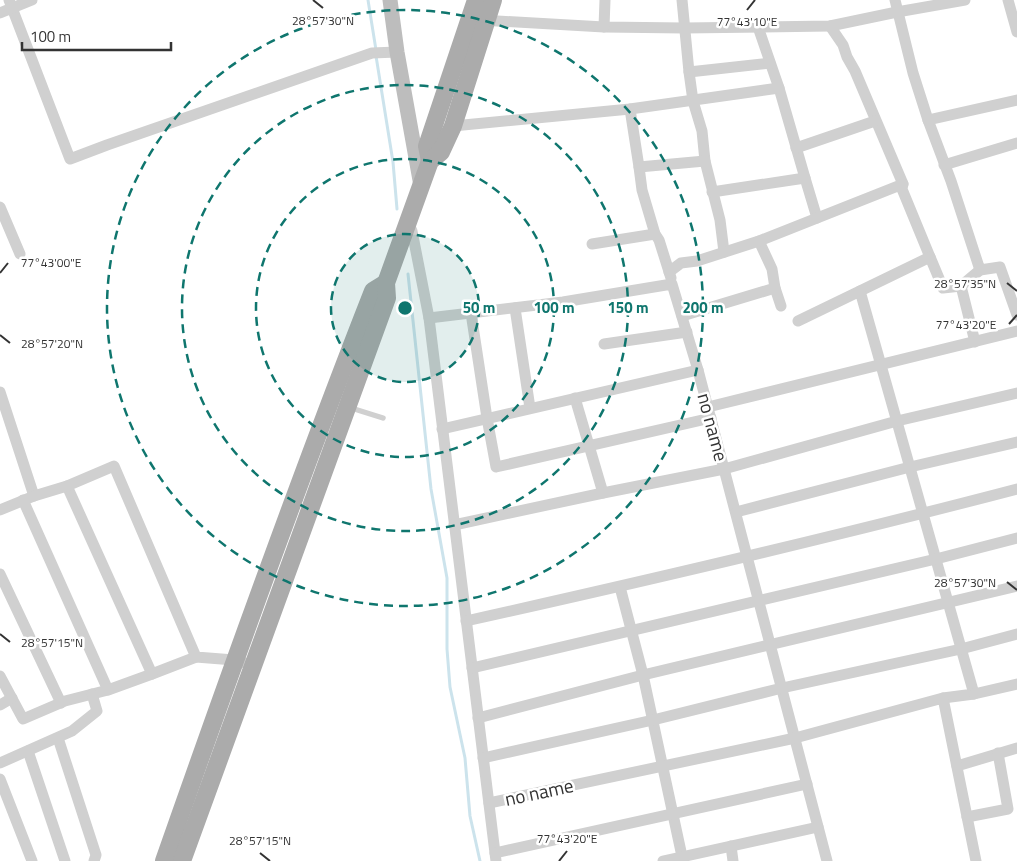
<svg xmlns="http://www.w3.org/2000/svg" width="1017" height="861" font-family="'Titillium Web',sans-serif">
<style>
.lines{fill:none;stroke-linecap:round;stroke-linejoin:round}
.stream{stroke:#cce3ec;stroke-width:3}
.lane{stroke:#d0d0d0;stroke-width:5.5}
.street{stroke:#d0d0d0;stroke-width:11}
.secondary{stroke:#bdbdbd;stroke-width:15}
.primary{stroke:#ababab;stroke-width:18}
.ticks{fill:none;stroke:#333;stroke-width:2}
.ring{fill:none;stroke:#0f766e;stroke-width:2.5;stroke-dasharray:9 6}
.labels{text-anchor:middle;stroke-width:5;stroke-linejoin:round;paint-order:stroke}
.street-label{font-size:19px;fill:#333;stroke:#fff}
.ticks-label{font-size:12px;text-anchor:middle;fill:#333;stroke:#fff;stroke-width:5;stroke-linejoin:round;paint-order:stroke}
.centre{fill:#0f766e;stroke:#fff;stroke-width:2.5}
.ring-label{font-size:15px;text-anchor:middle;font-weight:bold;fill:#0f766e;stroke:#fff;stroke-width:5;stroke-linejoin:round;paint-order:stroke}
</style>
<rect width="100%" height="100%" fill="#fff"/>
<g class="lines">
<g class="stream">
<path d="M368,0L376,50"/>
<path d="M376,56L393,162L397,209"/>
<path d="M408,274L431,489L447,578V649L450,687L465,758L470,816L480,861"/>
</g>
<path class="lane" d="M348,407L383,418"/>
<g class="street">
<path d="M9,0L70,159L107,145L372,53L397,52"/>
<path d="M682,0L689,72L693,101L702,131L705,161L720,220L724,252"/>
<path d="M895,0L913,73L928,120L951,181L980,270L1000,267L1017,315"/>
<path d="M1008,0L1017,32"/>
<path d="M0,13L32,0"/>
<path d="M481,20L604,27L684,28L830,26L897,12L965,0"/>
<path d="M830,26L843,45L847,57L855,71L903,184"/>
<path d="M604,27L605,0"/>
<path d="M758,27L779,88L805,178"/>
<path d="M689,72L770,63"/>
<path d="M630,109L639,167"/>
<path d="M928,120L1017,100"/>
<path d="M453,126L630,109L779,88"/>
<path d="M796,148L875,121"/>
<path d="M944,165L1017,143"/>
<path d="M712,192L805,178L817,218"/>
<path d="M0,207L20,254"/>
<path d="M408,223L412,231L429,318L496,861"/>
<path d="M759,241L772,269L775,288L781,306"/>
<path d="M592,244L655,234"/>
<path d="M669,272L681,263L697,261L759,241L903,184L902,189L930,257"/>
<path d="M671,278L659,240L655,234L642,190L639,167L705,161"/>
<path d="M961,286L975,342"/>
<path d="M860,291L930,257L943,288L961,286L980,270"/>
<path d="M515,308L530,408"/>
<path d="M471,313L487,418L496,467L711,418"/>
<path d="M682,316L775,288"/>
<path d="M429,318L563,302L672,284L698,370"/>
<path d="M798,321L860,291L974,694L943,698"/>
<path d="M604,344L687,332"/>
<path d="M0,392L34,496"/>
<path d="M575,398L603,493"/>
<path d="M708,407L1017,331"/>
<path d="M442,429L698,370L827,861"/>
<path d="M67,486L152,674L196,657"/>
<path d="M23,500L108,690"/>
<path d="M0,510L34,496L67,486L114,466L196,657L234,660L252,665"/>
<path d="M736,512L910,467L1017,442"/>
<path d="M454,525L603,493L724,469L897,421L1017,393"/>
<path d="M0,574L61,703"/>
<path d="M620,587L643,675L683,861"/>
<path d="M466,621C650,580 834,537 1017,489"/>
<path d="M472,668L936,559L1017,538"/>
<path d="M0,676L23,719L65,701L108,690L152,674"/>
<path d="M974,694L1017,684"/>
<path d="M0,705L12,698"/>
<path d="M478,718L643,675L1017,586"/>
<path d="M58,738L96,855L94,861"/>
<path d="M28,751L65,861"/>
<path d="M483,758L653,720L782,688L961,649L1017,634"/>
<path d="M0,763L72,731L97,711L92,694"/>
<path d="M957,766L1017,748"/>
<path d="M0,779L32,861"/>
<path d="M489,803L795,738L943,698L976,861"/>
<path d="M967,817L1008,809L998,753"/>
<path d="M731,846L733,861"/>
<path d="M495,853L807,784"/>
<path d="M663,861L818,827"/>
</g>
<path class="secondary" d="M390,0L397,52L421,186"/>
<g class="primary">
<path d="M430,161L427,146L476,0"/>
<path d="M164,861C231,670 299,479 373,291L386,283"/>
<path d="M182,861L387,298L386,283L430,161L441,152L453,126L493,0"/>
</g>
</g>
<path class="ticks" d="M313,0L323,8M747,10L755,0M0,273L8,263M1007,283L1017,291M1009,324L1017,315M0,335L10,343M1007,582L1017,590M0,634L10,642M260,853L270,861M559,861L567,851"/>
<circle cx="405" cy="308" r="74" fill="#0f766e" fill-opacity=".12"/>
<g class="ring">
<circle cx="405" cy="308" r="74"/>
<circle cx="405" cy="308" r="149"/>
<circle cx="405" cy="308" r="223"/>
<circle cx="405" cy="308" r="298"/>
</g>
<g class="labels">
<g class="street-label">
<text transform="translate(713 427) rotate(75)" y="7">no name</text>
<text transform="translate(539 792) rotate(-12)" y="7">no name</text>
</g>
</g>
<g class="ticks-label">
<text x="323" y="25">28°57'30"N</text>
<text x="747" y="26">77°43'10"E</text>
<text x="51" y="267">77°43'00"E</text>
<text x="965" y="288">28°57'35"N</text>
<text x="966" y="329">77°43'20"E</text>
<text x="52" y="348">28°57'20"N</text>
<text x="965" y="587">28°57'30"N</text>
<text x="52" y="647">28°57'15"N</text>
<text x="567" y="843">77°43'20"E</text>
<text x="260" y="845">28°57'15"N</text>
</g>
<circle cx="405" cy="308" r="8" class="centre"/>
<g class="ring-label">
<text x="479" y="313">50 m</text>
<text x="554" y="313">100 m</text>
<text x="628" y="313">150 m</text>
<text x="703" y="313">200 m</text>
</g>
<path d="M22 42v8h149v-8" fill="none" stroke="#333333" stroke-width="2.5"/>
<text x="30" y="42" font-size="15" fill="#333333" stroke="#ffffff" stroke-width="4" paint-order="stroke">100 m</text>
</svg>
